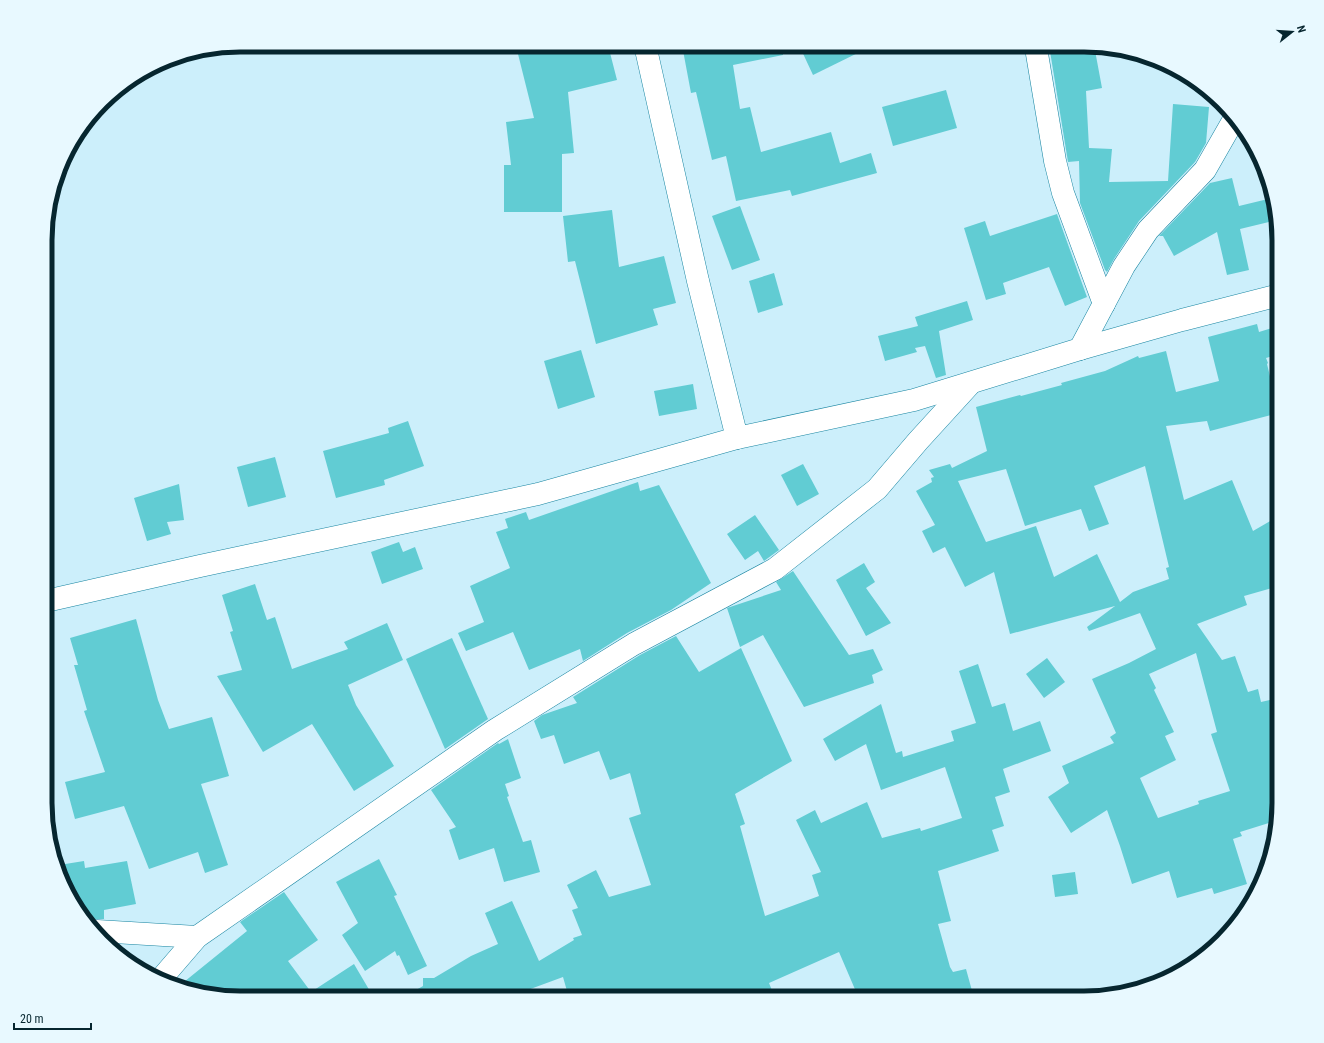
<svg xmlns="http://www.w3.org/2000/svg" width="1324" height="1043" font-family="'Roboto Condensed',sans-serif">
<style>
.building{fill:#61ccd3;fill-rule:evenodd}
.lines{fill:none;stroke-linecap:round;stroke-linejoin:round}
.minor-casing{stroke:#1885a1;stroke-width:23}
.minor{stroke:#fff;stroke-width:22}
.rim{fill:none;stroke:#06262f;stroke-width:5}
</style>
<rect width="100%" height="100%" fill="#cceffb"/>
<g class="building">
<path d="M539,45H608L617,80L568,92L574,153L562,154V212H504V165H511L506,122L534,118L517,50Z"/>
<path d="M682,45H783V55L733,65L740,109L750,107L761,152L831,132L840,163L871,153L877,173L792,196L790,190L736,201L726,156L712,160L696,92L691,93Z"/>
<path d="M799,45H874L813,75Z"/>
<path d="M1049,45H1094L1102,88L1086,91L1089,148L1112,149L1109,182L1168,181L1173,104L1209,107L1206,143L1195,162L1139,221L1114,259L1107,272L1105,270L1080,203L1079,161L1068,162Z"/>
<path d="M946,90L957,128L893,146L882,107Z"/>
<path d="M1232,178L1239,206L1268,199L1273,221L1240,229L1249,270L1227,275L1217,232L1174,256L1163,236H1159L1210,183Z"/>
<path d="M740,206L760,260L732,270L712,216Z"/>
<path d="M612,210L619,267L664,256L676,303L653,309L658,325L596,344L575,261L568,262L563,216Z"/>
<path d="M1057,214L1087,297L1065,306L1049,267L1003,283L1006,294L986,300L964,228L985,221L990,236Z"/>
<path d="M774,273L783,305L758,313L749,281Z"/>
<path d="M967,301L973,320L939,331L946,375L936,378L925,346L915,348L917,352L885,361L878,336L918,326L915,317Z"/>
<path d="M1257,324L1259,332L1279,326V354L1266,358L1268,363L1267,364L1279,413L1210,431L1207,421L1166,426L1184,500L1232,480L1253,531L1279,516V586L1244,596L1247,605L1197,624L1222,660L1235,656L1248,692L1258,689L1261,702L1279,698V816L1278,820L1240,832L1242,836L1233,839L1247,884L1214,894L1212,888L1177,898L1169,871L1132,884L1120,846L1107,810L1071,833L1048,797L1069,783L1062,766L1114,743L1110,737L1116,733L1092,679L1129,663L1156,649L1140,613L1089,631L1087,627L1115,606L1010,634L994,572L965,587L945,547L933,553L922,531L935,525L916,491L932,482L931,478L934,477L929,470L950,464L952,468L987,451L976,407L1020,395L1021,396L1062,385L1061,383L1105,371L1138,356L1139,358L1166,351L1176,392L1219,381L1208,337ZM1145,466L1169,567L1166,568L1169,579L1133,592L1120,602L1097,554L1054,577L1036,526L986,542L958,481L1006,469L1025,526L1081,509L1089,531L1109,524L1094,486ZM1196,653L1217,732L1211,734L1230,791L1198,801L1199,804L1158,818L1140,778L1176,760L1165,736L1174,732L1154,690L1156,688L1149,674Z"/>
<path d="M581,350L595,397L558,409L544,361Z"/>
<path d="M693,384L697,409L659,416L654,391Z"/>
<path d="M408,421L424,466L384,480L385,485L336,498L323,451L389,433L388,428Z"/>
<path d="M275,457L286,497L248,507L237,467Z"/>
<path d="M803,464L819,494L797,506L781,475Z"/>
<path d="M638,482L640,491L659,485L711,583L671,610L627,633L583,661L580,649L529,670L513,632L466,651L458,633L484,622L470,586L510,568L496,532L508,528L505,519L526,512L529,520Z"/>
<path d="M179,484L184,520L167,522L171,534L147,541L134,498Z"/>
<path d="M755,515L779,550L764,561L758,551L745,560L727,534Z"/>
<path d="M399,542L403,552L415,547L423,569L382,584L371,552Z"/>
<path d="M864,563L875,582L866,588L891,623L866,636L836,580Z"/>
<path d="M793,571L849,655L873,649L883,670L872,675L874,683L804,707L763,635L740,647L727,608L781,590L776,582Z"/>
<path d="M255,584L267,620L275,617L292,669L348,649L344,642L387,623L403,660L348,685L356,705L394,766L354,791L312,724L263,752L217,676L242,670L230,632L233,631L222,595Z"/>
<path d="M136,619L158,700L169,729L212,717L229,776L201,784L228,865L205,873L198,852L149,869L124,806L75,819L65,782L105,772L84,711L87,710L74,665H78L70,638Z"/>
<path d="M676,636L699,672L741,648L792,761L735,794L745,824L740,826L765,916L819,896L812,875L821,872L796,820L815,810L821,823L867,802L882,838L920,828L921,831L962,818L945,767L881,790L866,744L835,761L823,739L881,704L896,753L902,751L903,757L954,741L951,731L976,723L959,671L978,664L992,707L1005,703L1013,731L1040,721L1051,751L1003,769L1010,792L995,797L1004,826L992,830L999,851L938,871L951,921L938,924L950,967L953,972L966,969L974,998H869L866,989L857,994L839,952L769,983L775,998H569L563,977L506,998H402L423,986V978H434L471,956L498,944L485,913L512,901L539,961L574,940L573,938L582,935L572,910L578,908L567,885L596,870L609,897L651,885L629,818L641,814L630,773L610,780L599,751L564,764L554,735L541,739L534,721L542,715L577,703L573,697L640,655Z"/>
<path d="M452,638L488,719L445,749L406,659Z"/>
<path d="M1047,658L1065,682L1044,698L1026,674Z"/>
<path d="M508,739L521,778L505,784L509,796L507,797L523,842L531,840L540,872L504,882L494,848L459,860L449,830L456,827L431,790L498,743L499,744Z"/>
<path d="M379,859L397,895L394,896L427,966L408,975L399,955L397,956L395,951L365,971L342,935L358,923L336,882Z"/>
<path d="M84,861L85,868L127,861L136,904L104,910V919H97L90,921L65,890L59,865Z"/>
<path d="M1075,872L1078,894L1055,897L1052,875Z"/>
<path d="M284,892L318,940L288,961L311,992L354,964L374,998H227L179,986L247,931L240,922Z"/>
</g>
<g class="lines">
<g class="minor-casing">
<g id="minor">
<path d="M645,45L698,281L737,438L914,400L1080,349L1182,320L1279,295"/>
<path d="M1036,45L1037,54L1055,161L1063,193L1104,304"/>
<path d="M1080,349L1124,266L1148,230L1205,170L1233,121"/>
<path d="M46,601L200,566L538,494L737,438"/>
<path d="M97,931L197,937"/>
<path d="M160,980L197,937L495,730L634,644L775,569L877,489L918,441L970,384"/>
</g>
</g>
<use href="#minor" class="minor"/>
</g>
<path d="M0 0H1324V1043H0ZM240 52H1084A188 188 0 0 1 1272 240V803A188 188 0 0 1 1084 991H240A188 188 0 0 1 52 803V240A188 188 0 0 1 240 52Z" fill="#e8f9ff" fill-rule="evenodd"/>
<path class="rim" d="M240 52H1084A188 188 0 0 1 1272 240V803A188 188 0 0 1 1084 991H240A188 188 0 0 1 52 803V240A188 188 0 0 1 240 52Z"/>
<g transform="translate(1292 32) rotate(73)" stroke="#e8f9ff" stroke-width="3" paint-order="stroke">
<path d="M0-3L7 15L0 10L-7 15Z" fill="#06262f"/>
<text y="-6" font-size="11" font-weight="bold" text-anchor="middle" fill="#06262f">N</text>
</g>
<path d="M14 1023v6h77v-6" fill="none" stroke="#06262f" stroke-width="2"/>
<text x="20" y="1023" font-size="12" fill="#06262f" stroke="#e8f9ff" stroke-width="3" paint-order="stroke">20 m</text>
</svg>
